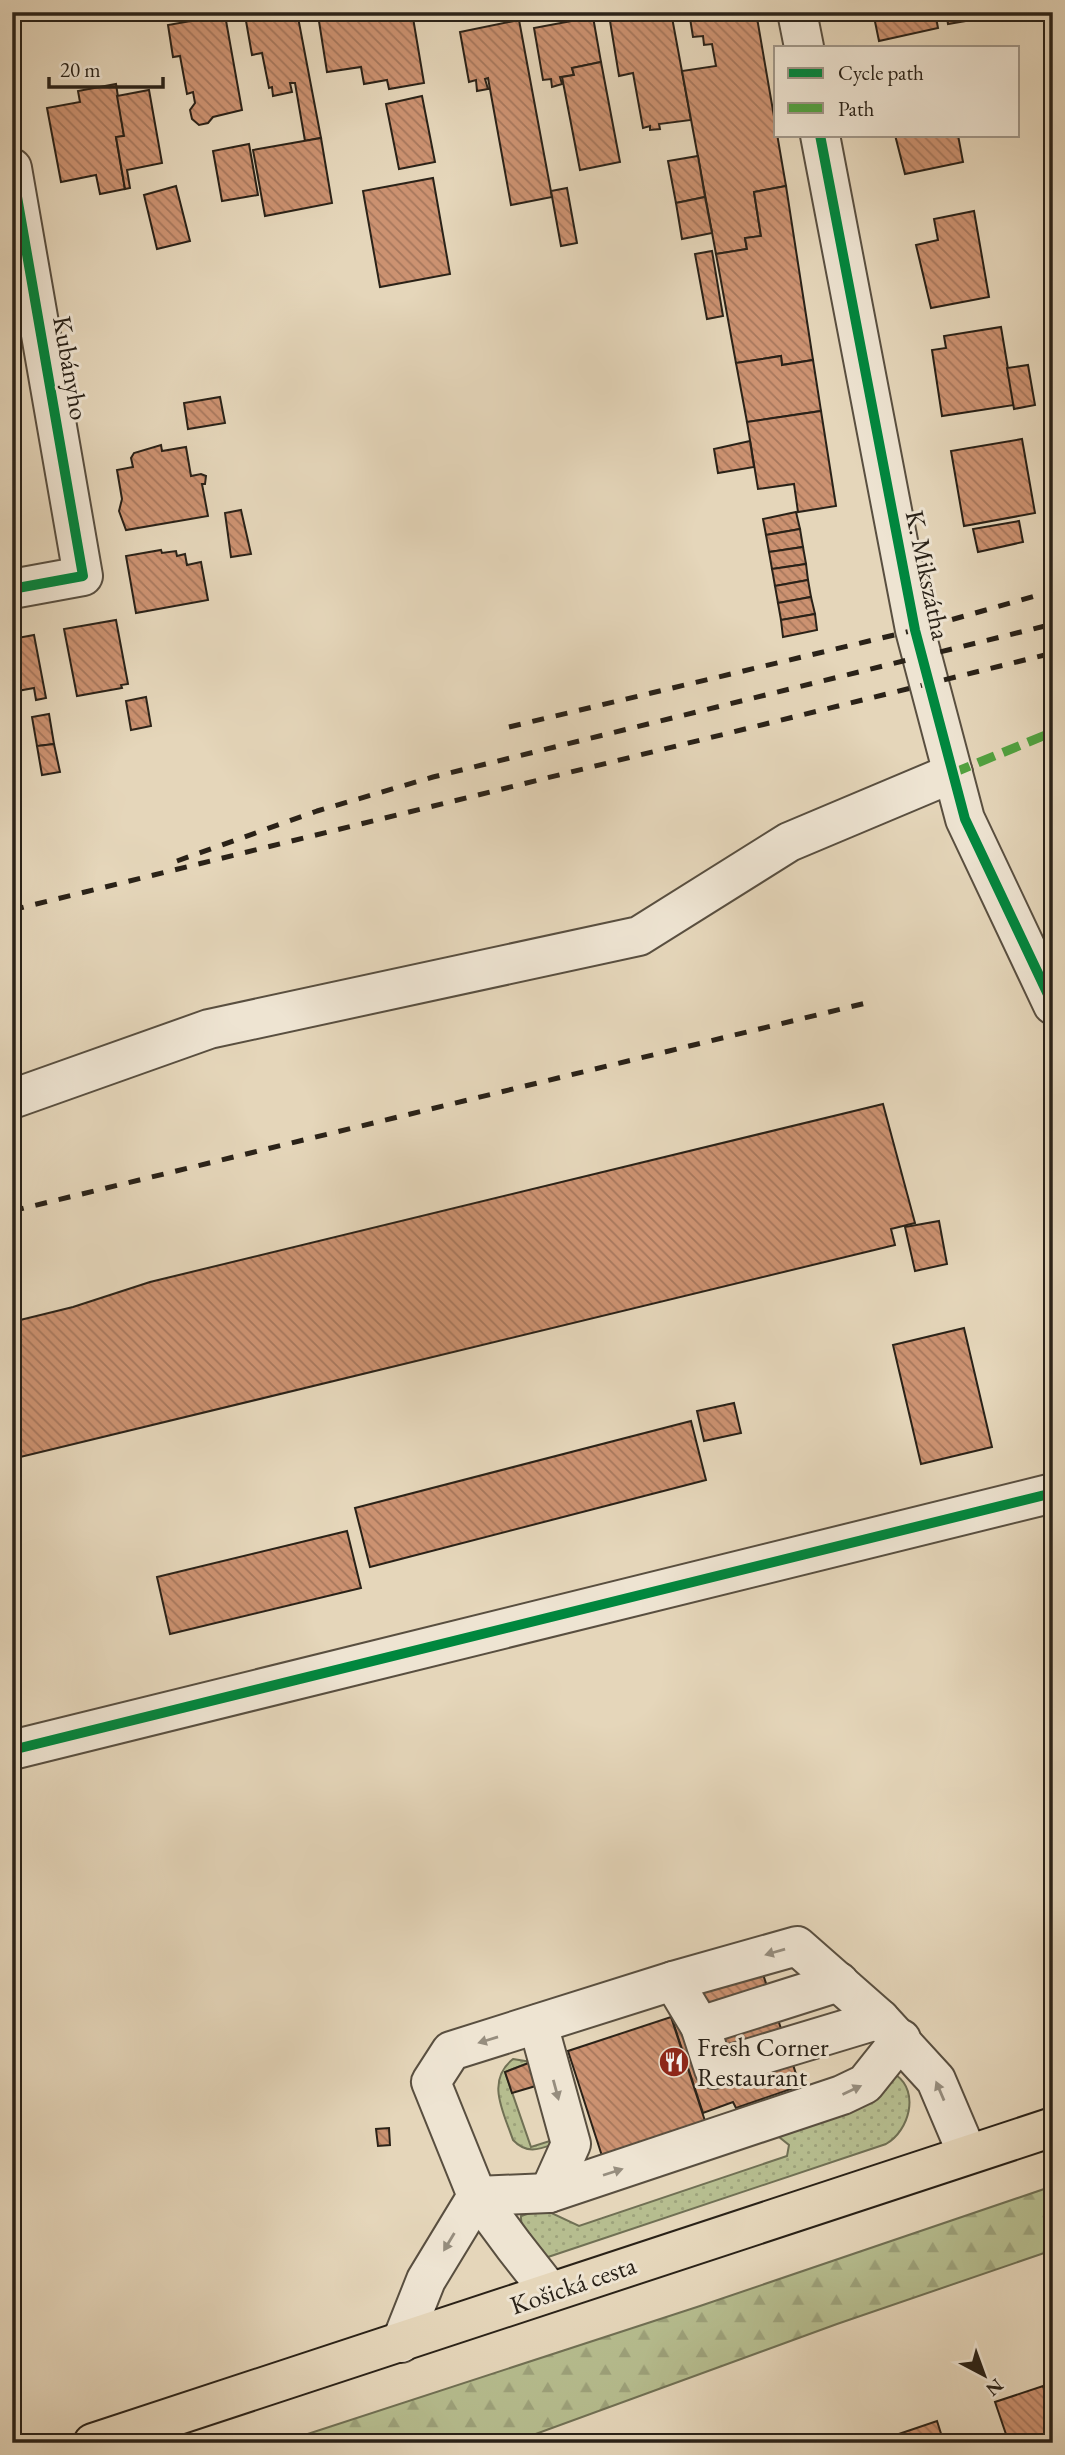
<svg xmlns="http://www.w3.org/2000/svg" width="1065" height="2455" font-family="'EB Garamond',serif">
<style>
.grass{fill:url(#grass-dots);stroke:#707054;stroke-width:2}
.forest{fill:url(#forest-firs);stroke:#707054;stroke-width:2}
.building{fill:url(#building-back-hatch);stroke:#2a2218;stroke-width:2}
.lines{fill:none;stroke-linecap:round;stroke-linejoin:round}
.minor-casing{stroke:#594f40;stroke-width:42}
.major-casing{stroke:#2a2218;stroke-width:42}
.minor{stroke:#eee4d2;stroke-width:38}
.major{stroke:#e5d6ba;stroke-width:38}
.rail{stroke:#2a2218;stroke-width:5;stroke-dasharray:12 12;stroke-linecap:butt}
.quiet{stroke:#51a240;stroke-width:9;stroke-dasharray:18 9;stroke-linecap:butt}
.cycleway-casing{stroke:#eee4d2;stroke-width:15}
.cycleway{stroke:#00873e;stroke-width:10}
.oneway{fill:#968d7e}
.labels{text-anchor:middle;stroke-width:6;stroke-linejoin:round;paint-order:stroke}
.street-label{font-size:26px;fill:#2a2218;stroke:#eee4d2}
.poi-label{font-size:26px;fill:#2a2218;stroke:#eee4d2;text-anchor:start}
</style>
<defs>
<pattern id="grass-dots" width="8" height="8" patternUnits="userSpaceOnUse" patternTransform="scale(1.75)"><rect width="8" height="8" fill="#b6bd8f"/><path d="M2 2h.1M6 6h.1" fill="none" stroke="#9da27b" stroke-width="1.8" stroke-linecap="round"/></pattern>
<pattern id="forest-firs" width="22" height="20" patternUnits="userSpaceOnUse" patternTransform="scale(1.75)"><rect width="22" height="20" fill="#b6bd8f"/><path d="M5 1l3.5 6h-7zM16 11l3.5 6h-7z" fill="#9da27b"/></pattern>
<pattern id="building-back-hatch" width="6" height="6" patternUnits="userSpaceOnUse" patternTransform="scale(1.75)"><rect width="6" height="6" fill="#cc9271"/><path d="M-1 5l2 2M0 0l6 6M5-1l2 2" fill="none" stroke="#a6775c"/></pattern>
</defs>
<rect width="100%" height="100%" fill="#e5d6ba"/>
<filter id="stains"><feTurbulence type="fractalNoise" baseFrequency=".00286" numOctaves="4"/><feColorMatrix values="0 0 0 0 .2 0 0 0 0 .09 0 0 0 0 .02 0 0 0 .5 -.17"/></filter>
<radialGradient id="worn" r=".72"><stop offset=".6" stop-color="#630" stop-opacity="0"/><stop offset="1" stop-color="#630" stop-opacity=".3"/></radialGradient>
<g class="grass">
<path d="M513,2059L531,2062L505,2072L531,2147L556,2139L557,2143C540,2149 527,2155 513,2140C504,2113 485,2081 513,2059Z"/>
<path d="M896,2075C920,2092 909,2131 886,2144L542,2259C533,2247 520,2231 521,2216L543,2209L579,2226L787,2156L789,2145L774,2133Z"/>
</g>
<path class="forest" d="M1053,2186V2250L837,2324L511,2443H280L700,2306Z"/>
<g class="building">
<path d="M297,12L321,138L305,141L295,83H290L292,92L273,96L272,87L269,88L262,53L252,55L246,21Z"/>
<path d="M412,12L424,83L389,89L387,80L364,84L361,67L327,72L318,15L334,12Z"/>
<path d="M611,12H671L691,120L659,124L660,129L650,130V126L643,128L633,73L619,76L609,15H612Z"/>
<path d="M689,12H756L786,186L754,192L761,236L745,238L747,249L716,254L682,71L716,66L712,44L704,45L703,36L693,37Z"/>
<path d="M873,12H935L938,28L879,41Z"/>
<path d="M946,12H971L972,20L948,24Z"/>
<path d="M225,15L242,110L213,117L208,123L199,125L192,119L190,110L195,103L193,92L187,94L180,56L173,57L168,25Z"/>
<path d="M593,17L601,62L572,68L574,75L560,77L562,84L552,87L551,79L543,80L534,28Z"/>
<path d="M519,20L552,197L511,205L488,78L485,79L488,89L477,91L476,80L469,82L460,32Z"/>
<path d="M601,62L620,162L580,170L562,77L574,75L572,68Z"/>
<path d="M116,84L124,136L116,137L125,189L100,194L96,175L61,182L47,108L80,102L78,91Z"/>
<path d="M149,90L162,163L127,170L130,188L125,189L116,137L124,136L117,96Z"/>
<path d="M422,96L435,162L399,169L386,104Z"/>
<path d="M895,135H958L963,162L905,174Z"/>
<path d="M321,138L332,203L265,216L253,150Z"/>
<path d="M249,144L258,195L222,201L213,151Z"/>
<path d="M698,156L705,197L676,203L668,161Z"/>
<path d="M433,178L450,274L380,287L363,191Z"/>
<path d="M176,186L190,241L157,249L144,195Z"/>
<path d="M786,186L813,360L782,365L781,356L736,363L716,254L747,249L745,238L761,236L754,192Z"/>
<path d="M567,188L577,243L561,246L551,191Z"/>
<path d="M705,197L712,233L682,239L676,203Z"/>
<path d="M974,211L989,297L931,308L916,245L938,240L934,219Z"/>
<path d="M712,251L723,316L707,319L695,254Z"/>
<path d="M1001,327L1014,405L942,416L932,350L946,348L944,336Z"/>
<path d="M781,356L782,365L813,360L821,411L747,422L736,363Z"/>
<path d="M1028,365L1035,405L1014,409L1007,368Z"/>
<path d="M220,397L225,423L188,429L184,403Z"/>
<path d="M821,411L836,506L798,512L794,484L758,489L747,422Z"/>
<path d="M1022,439L1035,513L964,526L951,451Z"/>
<path d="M750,441L754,467L718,473L714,449Z"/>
<path d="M161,445L162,451L186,447L191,476L201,474L206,476L205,484H202L208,516L126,530L119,511L122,499L117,470L133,467L131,458L134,453Z"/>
<path d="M241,510L251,554L231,557L225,513Z"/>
<path d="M796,512L800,529L766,535L763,519Z"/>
<path d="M1019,521L1023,542L978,552L973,529Z"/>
<path d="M800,529L803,547L769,552L766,535Z"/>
<path d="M803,547L806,564L772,569L769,552Z"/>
<path d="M161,550L162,553L176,551L177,556L185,554L187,565L201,562L208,600L136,613L126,556Z"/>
<path d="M806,564L808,580L775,586L772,569Z"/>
<path d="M808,580L811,597L778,603L775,586Z"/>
<path d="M811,597L815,614L781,620L778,603Z"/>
<path d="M815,614L817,630L783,637L781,620Z"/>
<path d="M116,620L128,684L121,685L122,688L77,696L64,629Z"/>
<path d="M34,635L46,698L36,700L34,688L12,692V639Z"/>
<path d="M146,697L151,726L131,730L126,701Z"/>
<path d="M49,714L54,744L37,746L32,717Z"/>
<path d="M54,744L60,772L42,775L37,746Z"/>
<path d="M883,1104L915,1223L891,1229L895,1245L12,1459V1341L21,1339L16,1321L73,1307L150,1282Z"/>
<path d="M939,1221L947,1264L915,1271L905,1227Z"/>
<path d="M964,1328L992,1447L921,1464L893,1345Z"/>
<path d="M734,1403L741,1433L704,1441L697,1411Z"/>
<path d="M691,1421L706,1480L370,1567L355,1508Z"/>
<path d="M347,1531L361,1588L170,1634L157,1577Z"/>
<path d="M752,1941L800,2086L736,2108L733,2102L703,2113L674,2025L706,2013L689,1963Z"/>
<path d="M671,2017L706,2124L603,2159L568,2051Z"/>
<path d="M531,2062L539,2085L512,2093L505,2072Z"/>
<path d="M389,2128L390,2145L378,2146L376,2129Z"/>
<path d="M1043,2386L1053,2417V2443H1009L995,2402Z"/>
<path d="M1053,2387V2417L1044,2390Z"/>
<path d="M937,2421L944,2443H895L893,2436Z"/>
</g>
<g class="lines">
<g class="minor-casing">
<g id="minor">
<path d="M797,12L804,47"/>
<path d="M820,135L915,630L965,819L1053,1005"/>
<path d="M12,168L83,576L12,589"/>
<path d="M12,1099L209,1029L639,936L789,842L953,773"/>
<path d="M12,1750L1053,1493"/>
<path d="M673,1981L700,2026L714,2069L880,2019"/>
<path d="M538,2024L571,2144L549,2193"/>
<path d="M700,2026L839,1982"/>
<path d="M477,2196L549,2193L842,2095L865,2084L901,2039"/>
<path d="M477,2196L514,2246L550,2292"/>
<path d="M401,2343L426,2280L477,2196L431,2082L451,2051L673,1981L797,1946L880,2019L936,2080L967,2153"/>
</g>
</g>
<g class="major-casing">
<path id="major" d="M93,2443L1053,2127"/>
</g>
<use href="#minor" class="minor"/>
<use href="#major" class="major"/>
<g class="rail">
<path d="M509,727L915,630L1053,591"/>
<path d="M177,861L317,811L433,777L1053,624"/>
<path d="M12,910L1053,653"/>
<path d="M12,1211L866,1003"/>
</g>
<path class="quiet" d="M953,773L1053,732"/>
<g class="cycleway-casing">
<g id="cycleway">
<path d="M820,135L915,630L965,819L1053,1005"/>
<path d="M12,168L83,576L12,589"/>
<path d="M12,1750L1053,1493"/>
</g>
</g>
<use href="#cycleway" class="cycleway"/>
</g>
<defs><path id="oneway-solid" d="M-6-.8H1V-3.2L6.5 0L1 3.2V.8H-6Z" transform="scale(1.75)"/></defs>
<g class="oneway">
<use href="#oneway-solid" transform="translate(775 1952) rotate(164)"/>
<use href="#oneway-solid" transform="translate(488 2040) rotate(163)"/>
<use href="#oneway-solid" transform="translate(556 2090) rotate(75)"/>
<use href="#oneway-solid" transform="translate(852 2090) rotate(-25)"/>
<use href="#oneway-solid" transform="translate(940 2091) rotate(-113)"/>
<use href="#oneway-solid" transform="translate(613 2172) rotate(-18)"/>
<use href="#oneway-solid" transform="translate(449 2242) rotate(121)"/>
</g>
<defs>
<g id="restaurant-disc" transform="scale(1.575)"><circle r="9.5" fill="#8f2418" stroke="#eee4d2"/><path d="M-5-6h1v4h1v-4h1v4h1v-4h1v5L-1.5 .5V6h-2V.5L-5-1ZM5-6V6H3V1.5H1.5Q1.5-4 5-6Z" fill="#fff"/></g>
</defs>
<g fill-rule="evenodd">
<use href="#restaurant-disc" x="674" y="2062"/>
</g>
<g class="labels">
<g class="street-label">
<text transform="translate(71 368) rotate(80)" y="9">Kubányho</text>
<text transform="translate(928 575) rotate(78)" y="9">K. Mikszátha</text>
<text transform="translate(573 2285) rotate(-19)" y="9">Košická cesta</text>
</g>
<g class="poi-label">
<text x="697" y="2056">Fresh Corner<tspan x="697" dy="30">Restaurant</tspan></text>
</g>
</g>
<rect width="1065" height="2455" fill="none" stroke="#e5d6ba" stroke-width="42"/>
<rect x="14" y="14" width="1037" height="2427" fill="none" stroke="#2a2218" stroke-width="3.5"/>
<rect x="21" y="21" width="1023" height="2413" fill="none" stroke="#2a2218" stroke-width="2"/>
<rect x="774" y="46" width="245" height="91" fill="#eee4d2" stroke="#a09688" stroke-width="2"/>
<rect x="788" y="68" width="35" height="10" fill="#00873e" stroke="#a09688" stroke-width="2"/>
<text x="838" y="80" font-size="21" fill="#2a2218">Cycle path</text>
<rect x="788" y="103" width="35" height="10" fill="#51a240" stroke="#a09688" stroke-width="2"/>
<text x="838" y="116" font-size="21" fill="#2a2218">Path</text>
<g transform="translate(984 2375) rotate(139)" stroke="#eee4d2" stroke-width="5" paint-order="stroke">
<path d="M0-5L12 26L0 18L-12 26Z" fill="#2a2218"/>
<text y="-10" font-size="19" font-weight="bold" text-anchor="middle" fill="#2a2218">N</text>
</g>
<path d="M49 77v10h114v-10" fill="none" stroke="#2a2218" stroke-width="3.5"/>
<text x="60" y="77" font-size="21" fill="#2a2218" stroke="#eee4d2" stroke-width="5" paint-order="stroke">20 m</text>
<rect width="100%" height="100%" filter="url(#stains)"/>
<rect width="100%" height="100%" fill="url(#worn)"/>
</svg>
